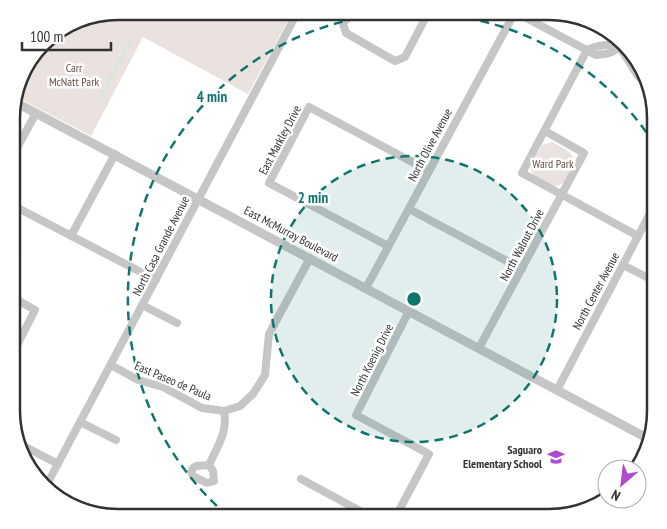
<svg xmlns="http://www.w3.org/2000/svg" width="667" height="529" font-family="'PT Sans Narrow',sans-serif">
<style>
.green{fill:#e9e2df}
.lines{fill:none;stroke-linecap:round;stroke-linejoin:round}
.stream{stroke:#d1e9d6;stroke-width:2}
.minor{stroke:#c6c6c6;stroke-width:8}
.tertiary{stroke:#c6c6c6;stroke-width:9}
.ring{fill:none;stroke:#0f766e;stroke-width:2.5;stroke-dasharray:9 6}
.labels{text-anchor:middle;stroke-width:5;stroke-linejoin:round;paint-order:stroke}
.park-label{font-size:12px;fill:#695044;stroke:#fff}
.street-label{font-size:12px;fill:#323232;stroke:#fff}
.poi-label{font-size:12px;font-weight:bold;fill:#323232;stroke:#fff;text-anchor:end}
.rim{fill:none;stroke:#323232;stroke-width:2.5}
.centre{fill:#0f766e;stroke:#fff;stroke-width:2.5}
.ring-label{font-size:15px;text-anchor:middle;font-weight:bold;fill:#0f766e;stroke:#fff;stroke-width:5;stroke-linejoin:round;paint-order:stroke}
</style>
<rect width="100%" height="100%" fill="#fff"/>
<g class="green">
<path d="M291,15L248,94L143,37L91,136L15,96L25,65L48,38L83,17Z"/>
<path d="M552,142C568,151 580,153 569,173C567,177 565,183 560,185C551,189 529,178 531,166C533,159 539,152 542,145Z"/>
</g>
<g class="lines">
<path class="stream" d="M101,97L130,41"/>
<g class="minor">
<path d="M349,14L343,24L346,33L395,61L405,57L428,13"/>
<path d="M619,46L638,76L649,87"/>
<path d="M587,50L522,173L638,236"/>
<path d="M587,50C598,45 608,44 619,46"/>
<path d="M12,157L36,113"/>
<path d="M12,205L156,280"/>
<path d="M409,209L522,269"/>
<path d="M71,236L115,154"/>
<path d="M388,246L269,183L309,107L429,171"/>
<path d="M623,265L656,282"/>
<path d="M366,288L515,12L596,55C608,54 617,53 622,41"/>
<path d="M142,305L177,323"/>
<path d="M479,348L584,153L545,131"/>
<path d="M12,355L35,310L12,297"/>
<path d="M111,365L138,380L163,387L202,408L224,411L240,406L253,394L265,375L269,334L310,258"/>
<path d="M557,390L656,202"/>
<path d="M80,422L116,440"/>
<path d="M18,443L58,464"/>
<path d="M209,465L213,471L214,481L207,483L193,476L191,472L193,468L196,466Z"/>
<path d="M209,465C218,445 228,432 224,411"/>
<path d="M301,479L373,518"/>
<path d="M45,488L296,15"/>
<path d="M395,518L429,454L356,415L409,311"/>
</g>
<path class="tertiary" d="M13,101L647,438"/>
</g>
<circle cx="414" cy="299" r="143" fill="#0f766e" fill-opacity=".12"/>
<g class="ring">
<circle cx="414" cy="299" r="143"/>
<path d="M228 516A286 286 0 0 1 399 13M421 13A286 286 0 0 1 655 145"/>
</g>
<defs>
<g id="school-bare" transform="scale(1.35)"><path d="M0-5L7-2L0 1L-7-2ZM-4 1L0 2.5L4 1V4Q0 6-4 4Z" fill="#ae4cd1" stroke="#fff" stroke-width="2.5" paint-order="stroke"/></g>
</defs>
<g fill-rule="evenodd">
<use href="#school-bare" x="556" y="457"/>
</g>
<g class="labels">
<g class="park-label">
<text x="74" y="72">Carr<tspan x="74" dy="14">McNatt Park</tspan></text>
<text x="553" y="168">Ward Park</text>
</g>
<g class="street-label">
<text transform="translate(280 140) rotate(-62)" y="4">East Markley Drive</text>
<text transform="translate(430 145) rotate(-62)" y="4">North Olive Avenue</text>
<text transform="translate(291 234) rotate(28)" y="4">East McMurray Boulevard</text>
<text transform="translate(522 245) rotate(-62)" y="4">North Walnut Drive</text>
<text transform="translate(161 246) rotate(-63)" y="4">North Casa Grande Avenue</text>
<text transform="translate(596 291) rotate(-62)" y="4">North Center Avenue</text>
<text transform="translate(372 360) rotate(-63)" y="4">North Koenig Drive</text>
<text transform="translate(173 381) rotate(23)" y="4">East Paseo de Paula</text>
</g>
<g class="poi-label">
<text x="542" y="454">Saguaro<tspan x="542" dy="14">Elementary School</tspan></text>
</g>
</g>
<path d="M0 0H667V529H0ZM118 20H549A98 98 0 0 1 647 118V411A98 98 0 0 1 549 509H118A98 98 0 0 1 20 411V118A98 98 0 0 1 118 20Z" fill="#fff" fill-rule="evenodd"/>
<path class="rim" d="M118 20H549A98 98 0 0 1 647 118V411A98 98 0 0 1 549 509H118A98 98 0 0 1 20 411V118A98 98 0 0 1 118 20Z"/>
<circle cx="414" cy="299" r="8" class="centre"/>
<g class="ring-label">
<text x="212" y="102">4 min</text>
<text x="313" y="203">2 min</text>
</g>
<g transform="translate(622 484) rotate(208)"><circle r="24" fill="#ffffff" stroke="#adadad"/>
<path d="M0-4L9 19L0 12L-9 19Z" fill="#ae4cd1"/>
<text y="-8" font-size="14" font-weight="bold" text-anchor="middle" fill="#323232">N</text>
</g>
<path d="M22 42v8h89v-8" fill="none" stroke="#323232" stroke-width="2.5"/>
<text x="30" y="42" font-size="15" fill="#323232" stroke="#ffffff" stroke-width="4" paint-order="stroke">100 m</text>
</svg>
